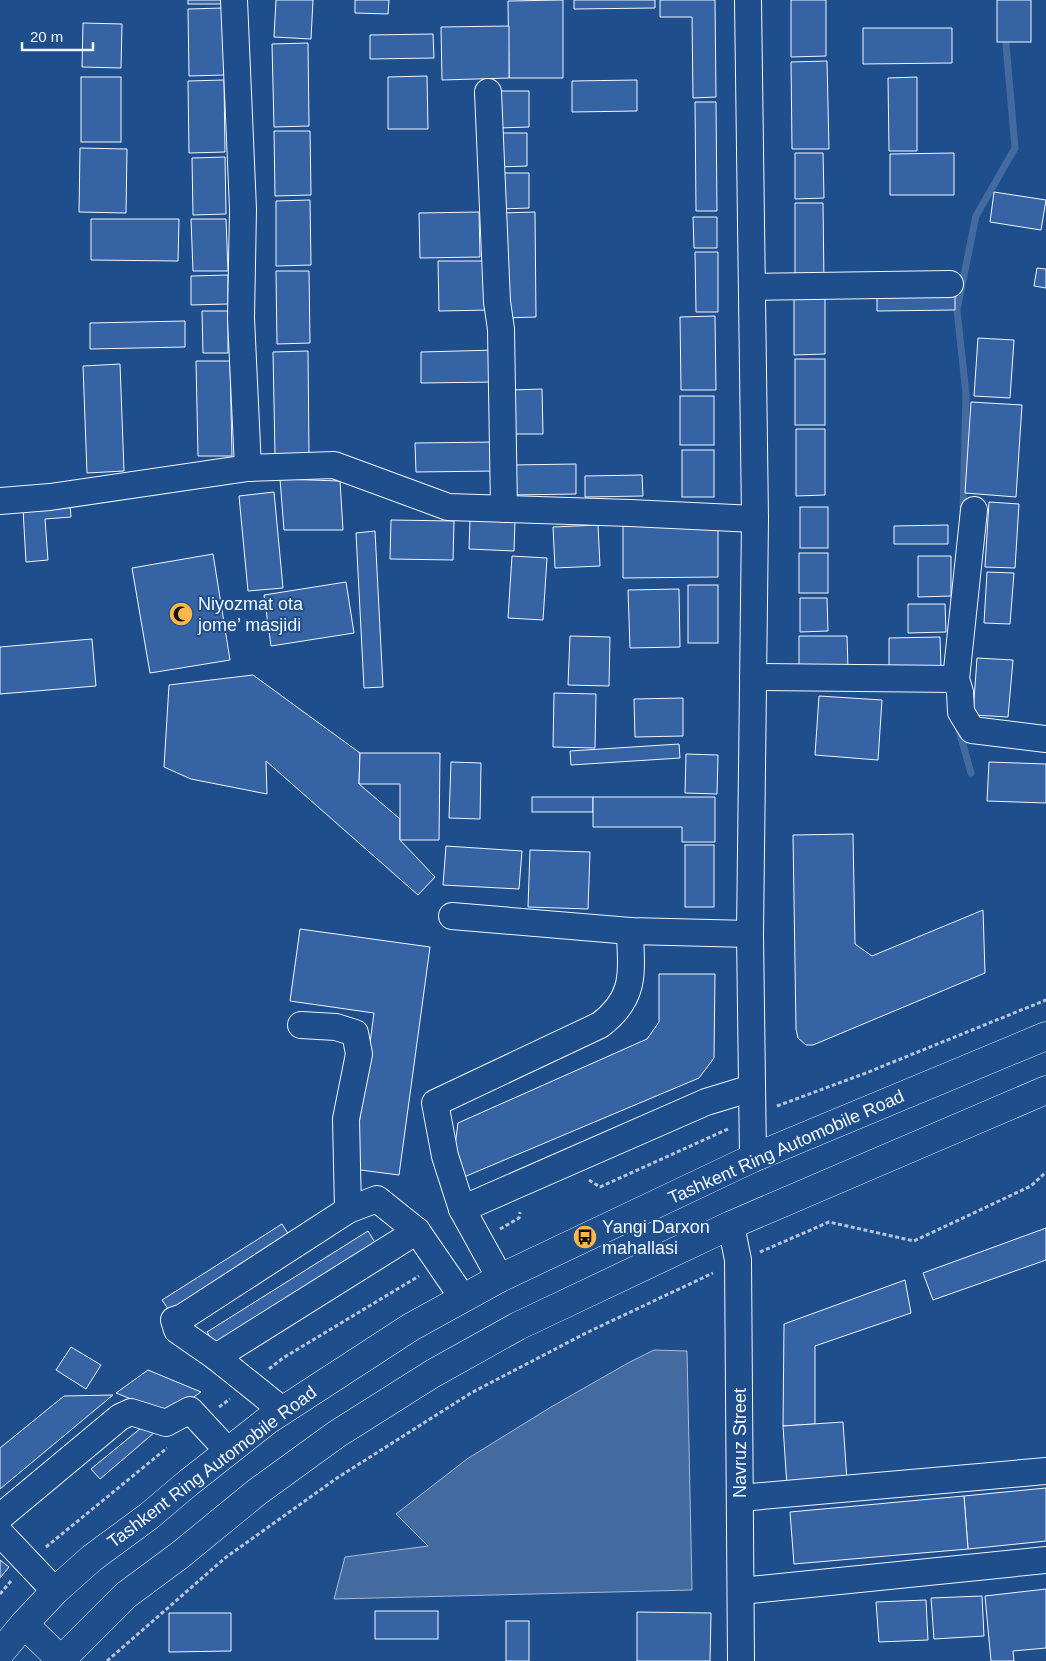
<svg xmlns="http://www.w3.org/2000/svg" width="1046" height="1661" font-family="Arial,sans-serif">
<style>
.water{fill:#446ba0;stroke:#a8bbd7}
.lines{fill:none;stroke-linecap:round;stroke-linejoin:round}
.stream{stroke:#446ba0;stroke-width:7}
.building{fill:#3563a3;stroke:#f2f6ff}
.minor-casing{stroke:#f2f6ff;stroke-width:28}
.highway-casing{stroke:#f2f6ff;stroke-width:29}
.path{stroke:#b3c4dc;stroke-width:3;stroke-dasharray:4 2.5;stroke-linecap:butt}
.minor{stroke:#1f4e8c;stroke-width:26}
.highway{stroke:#1f4e8c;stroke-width:28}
.labels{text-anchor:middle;stroke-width:4;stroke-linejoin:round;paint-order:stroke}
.poi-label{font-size:18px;fill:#f2f6ff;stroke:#1f4e8c;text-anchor:start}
.street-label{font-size:18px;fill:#f2f6ff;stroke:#1f4e8c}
</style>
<rect width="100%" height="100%" fill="#1f4e8c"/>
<path class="water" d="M654,1350L687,1351L692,1590L334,1599L345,1557L428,1546L396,1514L467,1459L551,1407L628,1363Z"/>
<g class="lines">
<g class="stream">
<path d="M963,511L966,394L957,310L976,216L1015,148L1005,33"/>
<path d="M959,730L971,773"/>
</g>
</g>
<g class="building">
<rect x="188" y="0" width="35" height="4"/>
<path d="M276,0H313L311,39L274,37Z"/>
<path d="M355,0H389L388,14L355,13Z"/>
<path d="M563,0V78H509L508,1Z"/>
<path d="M574,0H655V8L574,9Z"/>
<path d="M660,0H715L716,97L693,98L692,17H660Z"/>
<path d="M791,0H826V56L791,57Z"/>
<rect x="997" y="0" width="34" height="42"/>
<path d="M223,8L224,75L189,76L188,9Z"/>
<path d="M83,23L122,24L121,68L82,67Z"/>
<path d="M509,26V78L442,80L441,27Z"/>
<path d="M863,28H952V63L863,64Z"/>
<path d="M433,34L434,58L370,59V35Z"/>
<path d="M308,43L309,126L274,127L272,44Z"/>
<path d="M827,61L829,149H792L791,62Z"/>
<path d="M427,76L428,129H388V77Z"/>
<rect x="81" y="77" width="40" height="65"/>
<path d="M917,77V151H889L888,78Z"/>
<path d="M224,80L225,152L189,153L188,81Z"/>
<path d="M637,80V111L572,112V81Z"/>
<path d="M499,91H529V127L499,128Z"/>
<path d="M695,102H716L717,211H696Z"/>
<path d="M274,131H310L311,195L275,196Z"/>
<path d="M499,133H527V166L499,167Z"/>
<path d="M80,148L127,149L126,213L79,212Z"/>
<path d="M795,153H823L824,198L795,199Z"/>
<path d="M954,153V195H890V154Z"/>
<path d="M225,157L226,214L193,215L192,158Z"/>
<path d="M500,173H529V208L501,209Z"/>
<path d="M994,192L1046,200L1041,230L990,222Z"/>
<path d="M310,200L311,265L276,266V201Z"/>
<path d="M795,203H823L824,284H795Z"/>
<path d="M479,212L480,257L420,258L419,213Z"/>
<path d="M535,212L536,317L503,318L501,213Z"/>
<path d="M693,217H717V248H694Z"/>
<path d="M91,219H179L178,261L91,260Z"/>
<path d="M191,219H226L228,271H193Z"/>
<path d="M695,252H718V312H696Z"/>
<path d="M438,261H490L491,310L439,311Z"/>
<path d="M1037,268L1046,269V288L1034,286Z"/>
<path d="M276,271H309L310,343L277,344Z"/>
<path d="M228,275V304L191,305V276Z"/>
<path d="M794,290H825V354L794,355Z"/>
<path d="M955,290V310L877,311V291Z"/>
<path d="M202,311H228V353H203Z"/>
<path d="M715,316L716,390H681L680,317Z"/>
<path d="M185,321V347L90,349V323Z"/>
<path d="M978,338L1014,340L1010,398L974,396Z"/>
<path d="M496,350V382L421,383V352Z"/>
<path d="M308,351L309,454H275L273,352Z"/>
<rect x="795" y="359" width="30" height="66"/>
<path d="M196,361H230L232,456H198Z"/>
<path d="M120,364L124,471L87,473L83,366Z"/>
<path d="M542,389L543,434H510V390Z"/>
<rect x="680" y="396" width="34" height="49"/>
<path d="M971,402L1022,405L1016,497L965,493Z"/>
<path d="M796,429H825V495L796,496Z"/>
<path d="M496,442V471L416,472L415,443Z"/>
<rect x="682" y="450" width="32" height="47"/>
<path d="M576,464V494L511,495V465Z"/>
<path d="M642,475L643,496L585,497V476Z"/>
<path d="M280,479L340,481L343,530H284Z"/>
<path d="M274,492L283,588L248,591L239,496Z"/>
<path d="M989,502L1019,504L1015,568L985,567Z"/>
<path d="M70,505L71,517L45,519L48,560L26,562L23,509Z"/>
<rect x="800" y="507" width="28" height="41"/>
<path d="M470,519L515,521L514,551L469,549Z"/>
<path d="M391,520L454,521L453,560L390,559Z"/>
<path d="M598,525L600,566L555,568L553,527Z"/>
<path d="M718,525V577L623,578V526Z"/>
<path d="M948,525V544H894V526Z"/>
<path d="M375,531L383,687L364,688L356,533Z"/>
<rect x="799" y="553" width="29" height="40"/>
<path d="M213,554L230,660L150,673L132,568Z"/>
<path d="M512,556L547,558L543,620L508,618Z"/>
<path d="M918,556H951V596L918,597Z"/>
<path d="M987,572L1014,573L1010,624L984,623Z"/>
<path d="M346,582L354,633L271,646L264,595Z"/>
<rect x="688" y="585" width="30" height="58"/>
<path d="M679,589L680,647L630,648L628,590Z"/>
<path d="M800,598H827L828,631L800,632Z"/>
<path d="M908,604H945L946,632L908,633Z"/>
<path d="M570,636L610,637L609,686L568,685Z"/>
<path d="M799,636H847L848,668H799Z"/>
<path d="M940,637L941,668H889V638Z"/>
<path d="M92,639L96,686L0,694V647Z"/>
<path d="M977,658L1013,660L1008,717L973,715Z"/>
<path d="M253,675L360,753L359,784L400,819V840L435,877L418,895L266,761L267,794L191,779L164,767L169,685Z"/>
<path d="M554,693L596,694L595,748L553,747Z"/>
<path d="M819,696L882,700L878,760L815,755Z"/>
<path d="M683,698V736L635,737L634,699Z"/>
<path d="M679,744L680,758L571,765L570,751Z"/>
<path d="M360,753H440L439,840H400V784H359Z"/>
<path d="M686,754L718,755L717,794L685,793Z"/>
<path d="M451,762L481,763L480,819L449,818Z"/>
<path d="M989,762L1046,764V803L987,801Z"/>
<rect x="532" y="797" width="61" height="15"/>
<path d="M593,797H715V842H682V827H593Z"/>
<path d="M853,834L855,944L872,956L983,910L985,973L813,1045H806L798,1038L796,1029L793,835Z"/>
<rect x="685" y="845" width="29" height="62"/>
<path d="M446,846L522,851L519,889L443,885Z"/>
<path d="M530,850L590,852L588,909L528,907Z"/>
<path d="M300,929L430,947L399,1175L353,1169L374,1013L290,1001Z"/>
<path d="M659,974H715L714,1058L699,1078L464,1177L454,1154L458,1123L647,1039L659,1022Z"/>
<path d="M282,1224L292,1240L173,1316L162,1300Z"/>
<path d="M1046,1228V1260L933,1300L923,1273Z"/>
<path d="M368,1231L379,1249L219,1350L207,1332Z"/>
<path d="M905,1280L911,1313L815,1346V1424L783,1426L784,1324Z"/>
<path d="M71,1347L101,1365L86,1389L56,1370Z"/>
<path d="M148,1370L201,1392L169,1414L116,1393Z"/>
<path d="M113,1395L0,1489V1448L64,1396Z"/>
<path d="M843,1422L847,1481L787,1486L783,1426Z"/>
<path d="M147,1423L155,1432L100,1479L91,1469Z"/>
<path d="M1046,1488V1541L968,1549L964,1496Z"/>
<path d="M964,1496L968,1549L794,1564L790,1512Z"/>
<path d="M0,1560L9,1567L0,1578Z"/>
<path d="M1046,1589V1648L1013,1651L1014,1661H991L985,1596Z"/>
<path d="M982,1596L984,1636L934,1639L931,1598Z"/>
<path d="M926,1600L928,1640L879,1642L876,1602Z"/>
<rect x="375" y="1611" width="63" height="28"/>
<path d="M637,1612L711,1613L710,1661H637Z"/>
<path d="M169,1613H231V1651L169,1652Z"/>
<rect x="506" y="1621" width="23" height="40"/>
</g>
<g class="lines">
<g class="minor-casing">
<g id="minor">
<path d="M234,0L243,209L241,318L248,468"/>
<path d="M748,0L755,519L750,934L753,1158"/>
<path d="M488,92L497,302L501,329L504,509"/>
<path d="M752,287L950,284"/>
<path d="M0,501L50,497L248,468L334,465L448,507L630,513L755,519"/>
<path d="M753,677L956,679L960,692L961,712L972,730L1046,739"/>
<path d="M956,679L974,510"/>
<path d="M452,916L630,931L750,934"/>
<path d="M301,1025L336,1027L355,1033L359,1054L346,1119L348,1210"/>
<path d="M462,1209L706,1102L752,1088"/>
<path d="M731,1225L738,1260L741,1661"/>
<path d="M500,1278L462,1209L445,1156L435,1103L600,1025C637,997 631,972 630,931"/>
<path d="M216,1357L417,1231"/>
<path d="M282,1410L216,1357L177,1330L174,1320L183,1317L348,1210L377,1199L417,1231L463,1298"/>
<path d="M740,1498L1046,1471"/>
<path d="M0,1517L120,1417L131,1412L166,1423L190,1410L228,1451"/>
<path d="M0,1533L55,1591"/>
<path d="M741,1591L1046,1560"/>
</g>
</g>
<g class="highway-casing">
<g id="highway">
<path d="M24,1624L61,1660"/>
<path d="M0,1653L24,1624L55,1591L92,1558L149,1516L188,1483L268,1420L411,1327L500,1278L753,1158L1046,1036"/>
<path d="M60,1661L126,1595L180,1555L257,1492L337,1434L432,1374L518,1326L731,1225L1046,1090"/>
</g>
</g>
<g class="path">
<path d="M777,1106L866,1073L1046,1000"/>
<path d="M589,1180L600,1187L728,1129"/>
<path d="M500,1229L519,1218L520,1212"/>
<path d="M760,1252L829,1222L914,1241L1031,1186L1046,1172"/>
<path d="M269,1369L283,1358L419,1276"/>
<path d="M219,1407L230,1399"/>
<path d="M46,1547L167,1448"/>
<path d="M0,1594L11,1581"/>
<path d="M107,1661L225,1558L337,1478L471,1393L586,1333L713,1273"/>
</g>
<use href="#minor" class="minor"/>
<use href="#highway" class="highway"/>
</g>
<defs>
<g id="mosque-disc" transform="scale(1.25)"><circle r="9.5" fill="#ffb74d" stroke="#1f4e8c"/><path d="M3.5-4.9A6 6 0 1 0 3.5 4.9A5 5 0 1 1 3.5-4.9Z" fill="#111"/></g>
<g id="bus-disc" transform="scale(1.25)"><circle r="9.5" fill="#ffb74d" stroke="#1f4e8c"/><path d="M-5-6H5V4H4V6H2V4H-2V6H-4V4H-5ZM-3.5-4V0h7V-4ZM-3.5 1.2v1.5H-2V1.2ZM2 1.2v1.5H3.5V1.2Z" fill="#111"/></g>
</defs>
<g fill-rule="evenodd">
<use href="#mosque-disc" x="181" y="614"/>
<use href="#bus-disc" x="585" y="1237"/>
</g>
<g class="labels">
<g class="poi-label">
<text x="198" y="610">Niyozmat ota<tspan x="198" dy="21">jome’ masjidi</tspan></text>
<text x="602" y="1233">Yangi Darxon<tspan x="602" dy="21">mahallasi</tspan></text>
</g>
<g class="street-label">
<text transform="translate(786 1147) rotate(-24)" y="6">Tashkent Ring Automobile Road</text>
<text transform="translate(740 1443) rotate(-90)" y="6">Navruz Street</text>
<text transform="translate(212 1467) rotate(-37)" y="6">Tashkent Ring Automobile Road</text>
</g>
</g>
<path d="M22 42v8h71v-8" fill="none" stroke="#f2f6ff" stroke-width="2.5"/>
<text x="30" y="42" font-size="15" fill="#f2f6ff" stroke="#1f4e8c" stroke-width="4" paint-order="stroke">20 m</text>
</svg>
